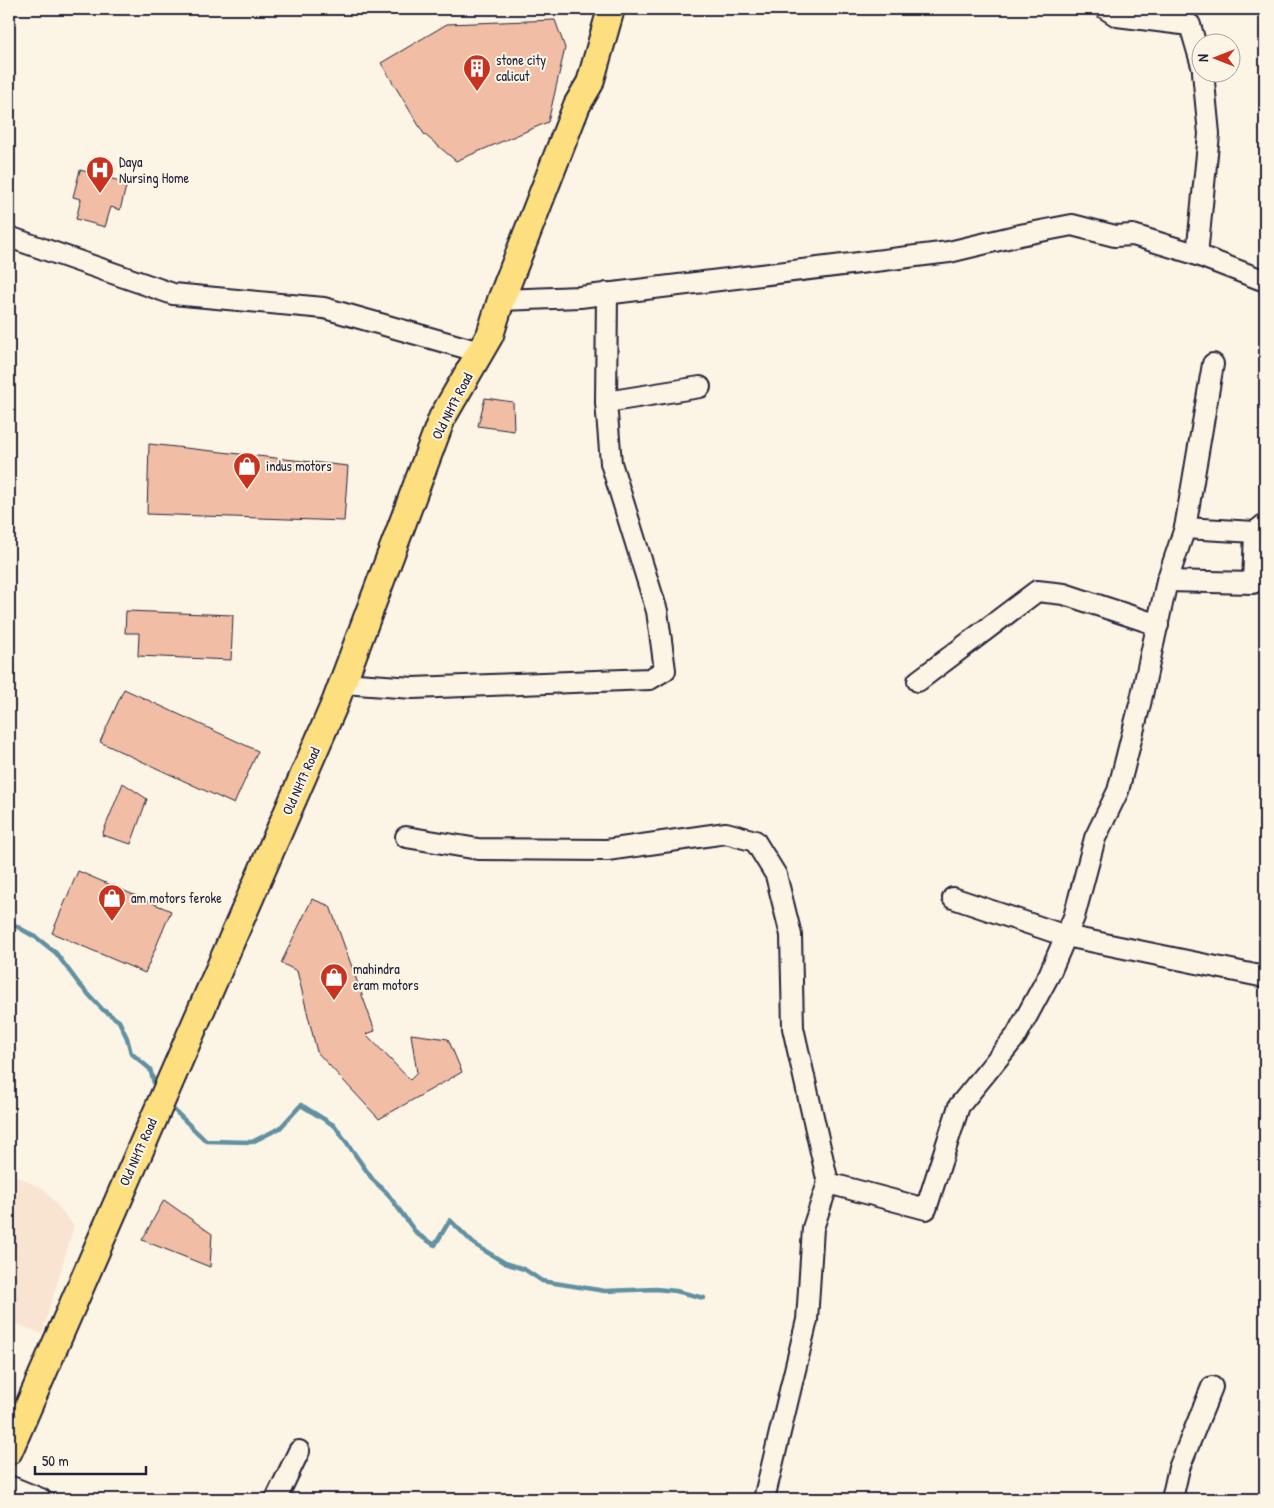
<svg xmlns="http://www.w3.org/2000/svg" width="1274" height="1508" font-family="'Patrick Hand',sans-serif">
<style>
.built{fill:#f9e4d2}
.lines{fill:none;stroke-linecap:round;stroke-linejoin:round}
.stream{stroke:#6090a2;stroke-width:4.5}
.building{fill:#f2bda5;stroke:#22223b}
.minor-casing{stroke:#22223b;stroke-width:24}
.major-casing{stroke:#22223b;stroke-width:30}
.minor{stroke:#fcf5e5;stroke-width:20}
.major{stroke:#fedf80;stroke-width:26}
.labels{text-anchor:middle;stroke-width:4;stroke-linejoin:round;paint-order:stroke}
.poi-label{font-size:14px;fill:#22223b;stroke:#fcf5e5;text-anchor:start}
.street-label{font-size:14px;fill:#22223b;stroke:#fcf5e5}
</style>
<rect width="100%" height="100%" fill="#fcf5e5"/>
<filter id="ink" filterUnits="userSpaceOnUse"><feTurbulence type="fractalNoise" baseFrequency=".02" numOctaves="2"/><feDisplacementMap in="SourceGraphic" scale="10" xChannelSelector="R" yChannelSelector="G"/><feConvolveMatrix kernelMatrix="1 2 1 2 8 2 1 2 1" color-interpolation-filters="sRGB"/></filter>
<g filter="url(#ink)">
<path class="built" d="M9,1173L44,1189L74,1226L42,1334L9,1321Z"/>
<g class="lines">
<g class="stream">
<path d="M9,922L37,938L56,953L79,984L102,1009L119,1021L127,1038L131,1053L150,1069L156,1090"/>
<path d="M172,1108L206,1141L252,1142L280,1128L301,1105L335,1126L373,1180L387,1193L417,1234L435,1245L450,1220L474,1244L505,1263L524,1269L542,1281L605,1291L656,1289L676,1291L704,1298"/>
</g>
</g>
<g class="building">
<path d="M555,20L565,48L548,122L456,161L424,134L381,63L447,24Z"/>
<path d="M80,170L127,183L120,210L111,207L105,227L76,219L81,199L73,197Z"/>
<path d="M485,398L513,402L514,431L478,426Z"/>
<path d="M149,444L348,466L344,521L147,514Z"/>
<path d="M126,611L233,615L231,660L138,656L139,633H125Z"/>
<path d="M124,689L258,751L234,804L100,742Z"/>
<path d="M123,783L147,799L131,844L102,835Z"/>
<path d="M78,871L171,911L145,973L52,933Z"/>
<path d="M312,899L330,906L375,1031L366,1034L410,1080L417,1073L411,1034L448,1039L462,1072L379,1119L317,1052L297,971L281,963Z"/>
<path d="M164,1200L212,1234L210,1267L142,1240Z"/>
</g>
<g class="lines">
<g class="minor-casing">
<g id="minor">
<path d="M1106,9L1117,16L1190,25L1202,66"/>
<path d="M9,237L173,294L324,308L480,352"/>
<path d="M1197,255L1209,134L1203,72"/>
<path d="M501,300L580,297L949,252L1020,235L1072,225L1115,236L1133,235L1192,253L1265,281"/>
<path d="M606,402L700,387"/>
<path d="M1185,528L1213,364"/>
<path d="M1167,581L1185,528L1255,532L1265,524"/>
<path d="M918,681L1037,591L1064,594L1158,625"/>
<path d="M343,683L413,688L650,679L665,670L657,611L611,463L606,402L607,293"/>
<path d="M406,837L478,849L607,850L726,833L755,841L776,875L791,935L793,1028L828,1183"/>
<path d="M953,898L1066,936L1265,977"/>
<path d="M9,1486L41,1499"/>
<path d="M276,1499L299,1451"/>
<path d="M764,1499L807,1320L813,1228L828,1183L926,1209L959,1106L1016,1036L1049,975L1074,917L1095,838L1118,791L1140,704L1167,581L1253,583L1255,532L1265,536"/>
<path d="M1172,1499L1179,1468L1212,1387"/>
</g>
</g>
<g class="major-casing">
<path id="major" d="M9,1451L335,703L442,418L490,335L501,300L577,105L590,83L611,9"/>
</g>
<use href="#minor" class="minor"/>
<use href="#major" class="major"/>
</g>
</g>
<defs>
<g id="building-pin" transform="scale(1.4375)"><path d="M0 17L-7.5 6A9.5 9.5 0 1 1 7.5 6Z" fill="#c8321e" stroke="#fcf5e5"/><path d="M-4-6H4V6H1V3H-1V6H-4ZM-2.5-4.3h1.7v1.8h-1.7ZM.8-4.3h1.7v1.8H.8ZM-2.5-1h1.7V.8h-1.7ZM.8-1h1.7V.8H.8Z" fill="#fff"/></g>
<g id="hospital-pin" transform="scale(1.4375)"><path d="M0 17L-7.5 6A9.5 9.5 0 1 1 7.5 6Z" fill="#c8321e" stroke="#fcf5e5"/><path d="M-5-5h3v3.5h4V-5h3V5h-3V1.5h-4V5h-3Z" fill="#fff"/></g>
<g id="shop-pin" transform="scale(1.4375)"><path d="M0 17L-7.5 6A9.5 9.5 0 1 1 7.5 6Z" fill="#c8321e" stroke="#fcf5e5"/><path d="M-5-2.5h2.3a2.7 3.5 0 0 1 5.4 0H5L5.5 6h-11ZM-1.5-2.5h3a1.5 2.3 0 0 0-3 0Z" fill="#fff"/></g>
</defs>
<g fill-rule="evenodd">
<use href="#building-pin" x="477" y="68"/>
<use href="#hospital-pin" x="100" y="170"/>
<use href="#shop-pin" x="247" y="466"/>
<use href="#shop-pin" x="112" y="898"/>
<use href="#shop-pin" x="334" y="977"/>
</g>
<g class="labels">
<g class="poi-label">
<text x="496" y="65">stone city<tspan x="496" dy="16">calicut</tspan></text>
<text x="119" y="167">Daya<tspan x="119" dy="16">Nursing Home</tspan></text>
<text x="266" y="471">indus motors</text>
<text x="131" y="903">am motors feroke</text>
<text x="353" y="974">mahindra<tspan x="353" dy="16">eram motors</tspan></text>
</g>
<g class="street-label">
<text transform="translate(452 406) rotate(-63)" y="5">Old NH17 Road</text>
<text transform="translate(301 781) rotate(-66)" y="5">Old NH17 Road</text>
<text transform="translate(138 1152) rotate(-66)" y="5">Old NH17 Road</text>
</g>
</g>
<rect width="1274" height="1508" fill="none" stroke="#fcf5e5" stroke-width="30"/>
<rect x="15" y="15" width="1244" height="1478" fill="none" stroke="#22223b" stroke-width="2" filter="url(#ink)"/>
<g transform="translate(1216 58) rotate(270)"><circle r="24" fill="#fcf5e5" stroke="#a5a1a1"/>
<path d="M0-4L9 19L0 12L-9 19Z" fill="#c8321e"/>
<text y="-8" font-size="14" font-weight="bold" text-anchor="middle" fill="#22223b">N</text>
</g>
<path d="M35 1466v8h111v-8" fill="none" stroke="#22223b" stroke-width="2.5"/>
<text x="42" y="1466" font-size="15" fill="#22223b" stroke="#fcf5e5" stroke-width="4" paint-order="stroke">50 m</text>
</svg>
